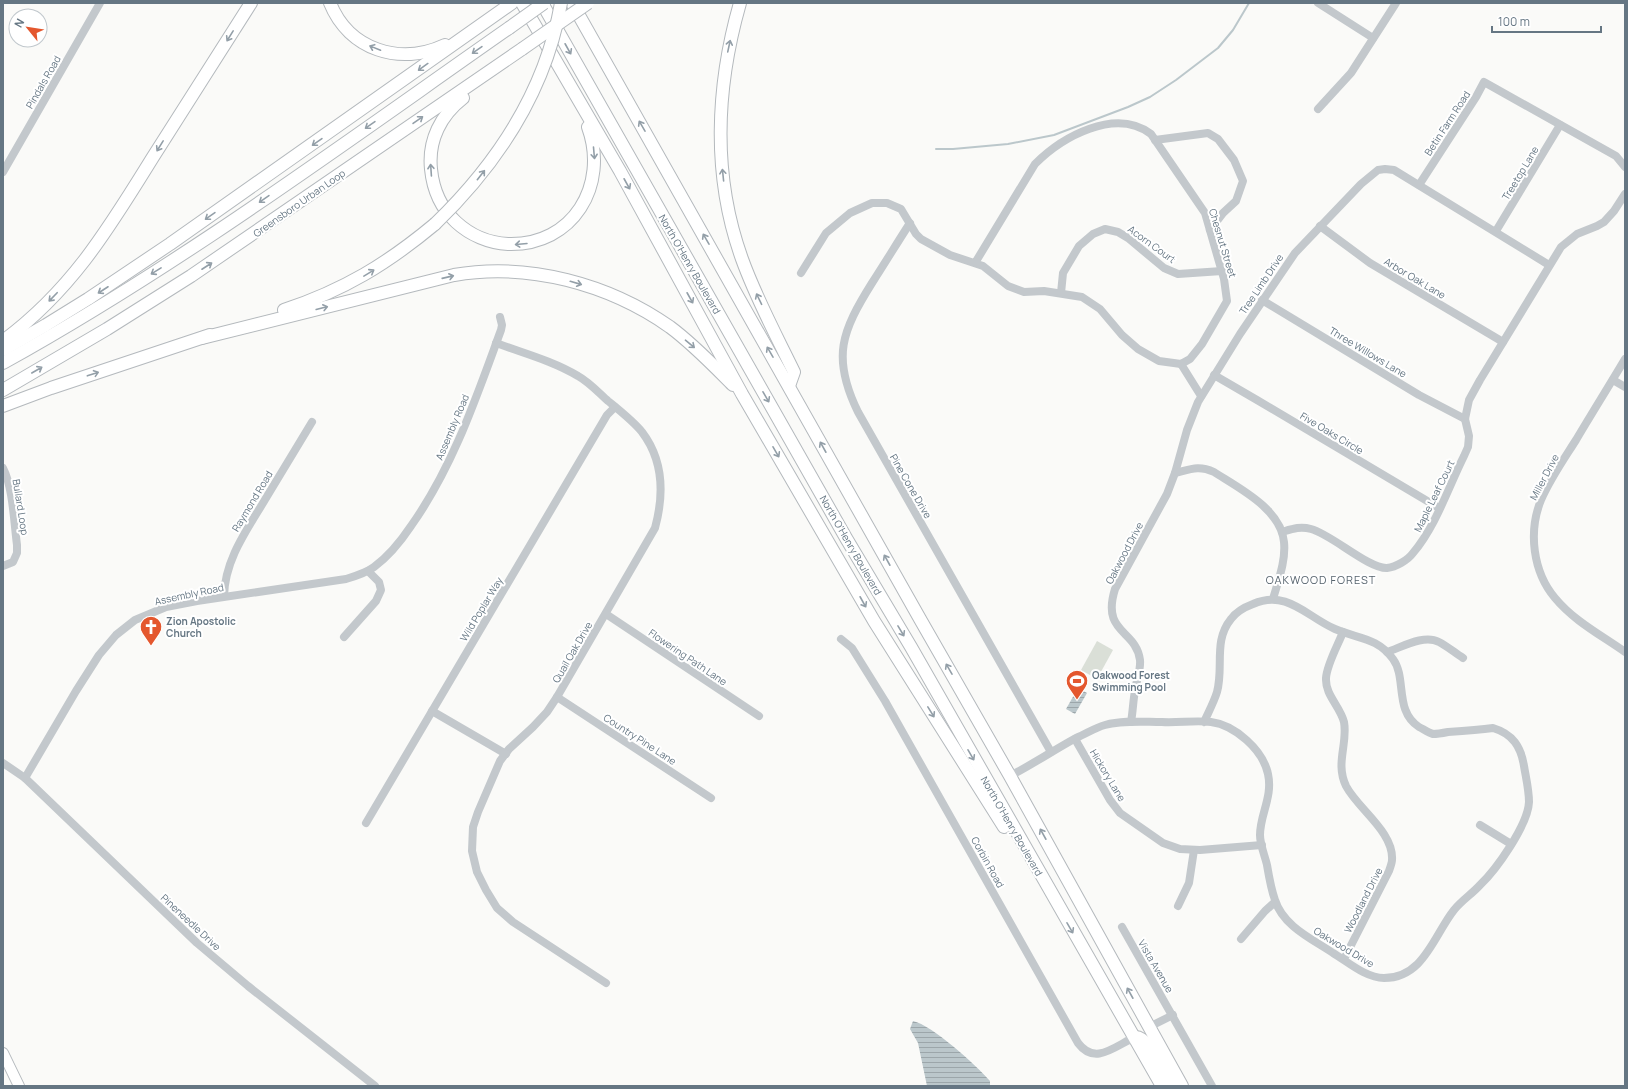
<svg xmlns="http://www.w3.org/2000/svg" width="1628" height="1089" font-family="Manrope,sans-serif">
<style>
.pitch{fill:#dadfd7}
.water{fill:url(#water-rules)}
.lines{fill:none;stroke-linecap:round;stroke-linejoin:round}
.stream{stroke:#bbc7cb;stroke-width:2}
.major-casing{stroke:#b5babe;stroke-width:12}
.highway-casing{stroke:#b4b9bd;stroke-width:14}
.minor{stroke:#c3c8cc;stroke-width:8}
.major{stroke:#fff;stroke-width:10}
.highway{stroke:#fff;stroke-width:12}
.highway-bridge-casing{stroke:#b4b9bd;stroke-width:14;stroke-linecap:butt}
.highway-bridge{stroke:#fff;stroke-width:12}
.oneway{stroke:#939fa8}
.labels{text-anchor:middle;stroke-width:4;stroke-linejoin:round;paint-order:stroke}
.street-label{font-size:10px;fill:#657683;stroke:#fff}
.poi-label{font-size:10px;font-weight:bold;fill:#657683;stroke:#fff;text-anchor:start}
.neighbourhood-label{font-size:11px;letter-spacing:1px;fill:#57646e;stroke:#fff}
</style>
<defs>
<pattern id="water-rules" width="6" height="5" patternUnits="userSpaceOnUse"><rect width="6" height="5" fill="#bbc7cb"/><path d="M0 2.5h6" fill="none" stroke="#9ca6aa"/></pattern>
</defs>
<rect width="100%" height="100%" fill="#fafaf8"/>
<path class="pitch" d="M1097,641L1113,650L1097,679L1081,670Z"/>
<g class="water">
<path d="M1078,688L1087,693L1075,714L1066,709Z"/>
<path d="M913,1021C932,1025 976,1065 990,1081V1086H927L918,1043L910,1029Z"/>
</g>
<g class="lines">
<path class="stream" d="M936,149H953L1008,144L1054,135L1128,107L1150,97L1176,80L1218,48L1233,30L1249,3"/>
<g class="major-casing">
<path id="major" d="M3,1053L19,1086"/>
</g>
<g class="highway-casing">
<g id="highway">
<path d="M330,3C349,50 400,66 445,45"/>
<path d="M522,3L620,171L742,394L874,621L1004,827"/>
<path d="M542,3L846,538L911,647L1162,1086"/>
<path d="M572,3L920,619L1010,776L1182,1086"/>
<path d="M740,3C716,87 712,176 742,259C756,298 776,335 794,372L789,386"/>
<path d="M463,98C441,115 428,140 431,169C433,190 441,208 456,222C470,235 489,243 508,244C573,246 609,185 588,127"/>
<path d="M284,310C344,290 387,264 435,224"/>
<path d="M202,338L454,275C528,262 609,284 670,327C693,344 713,365 733,385"/>
<path d="M3,341C72,290 109,228 153,157C186,106 218,54 251,3"/>
<path d="M3,350L46,325L88,299L170,244L512,3"/>
<path d="M3,363C180,265 343,144 509,28"/>
<path d="M3,390L107,329L191,276L522,49"/>
<path d="M3,406L51,388L210,335"/>
<path d="M1135,1037C1149,1036 1164,1072 1172,1083"/>
</g>
</g>
<g class="minor">
<path d="M1318,3L1373,38"/>
<path d="M1318,109L1351,73L1396,3"/>
<path d="M1155,140L1208,133L1218,139L1234,160L1243,181L1236,201L1223,213L1210,230"/>
<path d="M3,172L100,3"/>
<path d="M1419,185L1476,97L1484,82L1616,156L1625,167"/>
<path d="M910,223C897,243 885,263 872,283C842,331 831,357 858,412L1051,752"/>
<path d="M1320,226L1370,263L1503,342"/>
<path d="M1496,231L1560,125"/>
<path d="M801,273L826,233L850,213L872,203H887L901,209L916,234L921,239L950,255L983,266L1008,286L1024,292L1044,291L1082,297L1100,309L1122,335L1138,349L1159,361L1181,364L1190,359L1202,344L1227,301L1224,279L1205,213L1151,134C1115,107 1062,137 1035,164L975,263"/>
<path d="M1061,293L1063,273L1079,246L1093,234L1105,229L1118,232L1128,238L1164,268L1178,274L1222,271"/>
<path d="M1262,300L1419,395L1465,419"/>
<path d="M496,343C523,353 553,361 578,376C589,382 599,393 608,401C619,410 633,421 642,432C664,461 664,495 655,528L557,697L547,712L533,727L509,749L500,761L478,812L473,827L472,851L477,872L486,890L497,908L513,922L606,983"/>
<path d="M1625,359C1609,386 1592,413 1576,440C1564,459 1550,479 1541,500C1528,532 1533,572 1555,598C1574,621 1601,635 1625,652"/>
<path d="M1181,364L1201,396"/>
<path d="M1214,375L1257,400L1439,508"/>
<path d="M1613,380L1625,387"/>
<path d="M3,468C13,487 14,523 17,545V553L13,562L3,566"/>
<path d="M1175,473L1187,430L1198,402L1240,334L1295,253L1361,184L1378,170L1385,169L1394,170L1549,265"/>
<path d="M1282,532C1292,529 1300,526 1311,529C1331,534 1369,569 1387,568C1396,567 1408,560 1413,553C1436,526 1448,488 1464,456L1468,447L1469,436L1465,419L1469,400L1480,380L1561,247L1577,234L1597,226L1604,222L1614,211L1625,194"/>
<path d="M224,596C225,559 247,530 266,498C281,473 297,447 312,422"/>
<path d="M606,614L759,716"/>
<path d="M1343,632C1338,645 1327,664 1326,678C1325,695 1340,706 1344,722C1348,744 1335,763 1346,786C1358,809 1394,832 1392,860C1392,863 1390,868 1389,871L1344,959"/>
<path d="M344,637L376,601L381,590L379,582L368,571"/>
<path d="M841,639L852,648L885,701L1078,1043C1095,1066 1115,1046 1135,1037"/>
<path d="M1387,652C1402,647 1424,634 1439,642C1447,646 1455,653 1463,658"/>
<path d="M557,697L711,798"/>
<path d="M432,711L506,754"/>
<path d="M1131,722C1133,711 1133,701 1135,691C1136,681 1141,671 1140,660C1136,629 1101,634 1115,589L1167,494L1175,473C1191,469 1199,465 1214,472C1239,488 1281,509 1284,542C1286,561 1278,581 1273,599"/>
<path d="M1075,739L1110,800L1120,813L1163,843L1180,849L1200,850L1262,845"/>
<path d="M3,763L25,778L197,943L248,986L375,1086"/>
<path d="M1010,776C1033,764 1054,750 1076,738C1086,734 1094,728 1105,725C1123,720 1143,722 1162,722C1178,723 1196,720 1211,722C1235,725 1263,750 1268,774C1273,797 1260,814 1260,835C1260,845 1265,856 1267,865C1269,877 1271,889 1275,900C1283,926 1312,939 1333,953C1348,962 1366,978 1384,978C1424,978 1434,935 1454,910C1462,900 1472,894 1480,885C1496,870 1528,825 1529,802C1529,790 1526,778 1524,766C1521,747 1513,734 1493,728C1478,730 1463,731 1448,732C1443,733 1437,734 1433,734C1429,733 1423,729 1419,727C1394,711 1407,678 1393,659C1377,637 1358,639 1335,629C1307,617 1287,589 1253,604C1245,607 1236,612 1231,619C1213,641 1224,667 1217,692C1214,702 1208,713 1204,722"/>
<path d="M25,778L76,691L99,655L116,635L135,620L166,607L197,601L346,579C356,576 366,573 374,567C389,556 401,541 411,526C453,467 476,398 501,330L502,325L500,317"/>
<path d="M366,823L607,415L615,407"/>
<path d="M1480,825L1511,844"/>
<path d="M1178,906L1189,883L1194,850"/>
<path d="M1122,927L1212,1086"/>
<path d="M1241,939L1265,911L1275,902"/>
<path d="M1149,1027L1173,1015"/>
</g>
<use href="#major" class="major"/>
<use href="#highway" class="highway"/>
<g class="highway-bridge-casing">
<g id="highway-bridge">
<path d="M509,28L544,3"/>
<path d="M522,49L588,3"/>
<path d="M435,224C497,164 546,90 561,3"/>
</g>
</g>
<use href="#highway-bridge" class="highway-bridge"/>
</g>
<defs><path id="oneway-shaft" d="M-6 0H5M1.5-3L5.5 0L1.5 3" fill="none" stroke-width="1.6" stroke-linecap="round" stroke-linejoin="round"/></defs>
<g class="oneway">
<use href="#oneway-shaft" transform="translate(230 36) rotate(122)"/>
<use href="#oneway-shaft" transform="translate(729 46) rotate(-78)"/>
<use href="#oneway-shaft" transform="translate(375 48) rotate(-158)"/>
<use href="#oneway-shaft" transform="translate(568 49) rotate(61)"/>
<use href="#oneway-shaft" transform="translate(477 50) rotate(145)"/>
<use href="#oneway-shaft" transform="translate(423 67) rotate(144)"/>
<use href="#oneway-shaft" transform="translate(418 120) rotate(-35)"/>
<use href="#oneway-shaft" transform="translate(370 125) rotate(145)"/>
<use href="#oneway-shaft" transform="translate(642 126) rotate(-120)"/>
<use href="#oneway-shaft" transform="translate(317 142) rotate(145)"/>
<use href="#oneway-shaft" transform="translate(160 146) rotate(122)"/>
<use href="#oneway-shaft" transform="translate(594 153) rotate(85)"/>
<use href="#oneway-shaft" transform="translate(431 170) rotate(-94)"/>
<use href="#oneway-shaft" transform="translate(481 175) rotate(-52)"/>
<use href="#oneway-shaft" transform="translate(723 175) rotate(-96)"/>
<use href="#oneway-shaft" transform="translate(627 184) rotate(61)"/>
<use href="#oneway-shaft" transform="translate(264 199) rotate(145)"/>
<use href="#oneway-shaft" transform="translate(210 216) rotate(145)"/>
<use href="#oneway-shaft" transform="translate(706 239) rotate(-120)"/>
<use href="#oneway-shaft" transform="translate(521 244) rotate(175)"/>
<use href="#oneway-shaft" transform="translate(207 266) rotate(-33)"/>
<use href="#oneway-shaft" transform="translate(156 271) rotate(148)"/>
<use href="#oneway-shaft" transform="translate(369 273) rotate(-31)"/>
<use href="#oneway-shaft" transform="translate(448 277) rotate(-13)"/>
<use href="#oneway-shaft" transform="translate(576 283) rotate(16)"/>
<use href="#oneway-shaft" transform="translate(103 290) rotate(147)"/>
<use href="#oneway-shaft" transform="translate(53 297) rotate(134)"/>
<use href="#oneway-shaft" transform="translate(690 298) rotate(61)"/>
<use href="#oneway-shaft" transform="translate(759 299) rotate(-116)"/>
<use href="#oneway-shaft" transform="translate(322 308) rotate(-14)"/>
<use href="#oneway-shaft" transform="translate(690 344) rotate(40)"/>
<use href="#oneway-shaft" transform="translate(770 352) rotate(-120)"/>
<use href="#oneway-shaft" transform="translate(37 370) rotate(-30)"/>
<use href="#oneway-shaft" transform="translate(93 374) rotate(-18)"/>
<use href="#oneway-shaft" transform="translate(766 397) rotate(60)"/>
<use href="#oneway-shaft" transform="translate(823 447) rotate(-119)"/>
<use href="#oneway-shaft" transform="translate(776 452) rotate(60)"/>
<use href="#oneway-shaft" transform="translate(887 560) rotate(-119)"/>
<use href="#oneway-shaft" transform="translate(863 602) rotate(61)"/>
<use href="#oneway-shaft" transform="translate(901 631) rotate(59)"/>
<use href="#oneway-shaft" transform="translate(949 669) rotate(-120)"/>
<use href="#oneway-shaft" transform="translate(931 712) rotate(58)"/>
<use href="#oneway-shaft" transform="translate(971 755) rotate(60)"/>
<use href="#oneway-shaft" transform="translate(1043 834) rotate(-119)"/>
<use href="#oneway-shaft" transform="translate(1070 928) rotate(60)"/>
<use href="#oneway-shaft" transform="translate(1130 993) rotate(-119)"/>
</g>
<defs>
<g id="church-pin" transform="scale(1.15)"><path d="M0 17L-7.5 6A9.5 9.5 0 1 1 7.5 6Z" fill="#e4572e" stroke="#fff"/><path d="M-1.2-6h2.4v3.5h3.3v2.4h-3.3V6h-2.4V-.1h-3.3v-2.4h3.3Z" fill="#fff"/></g>
<g id="stadium-pin" transform="scale(1.15)"><path d="M0 17L-7.5 6A9.5 9.5 0 1 1 7.5 6Z" fill="#e4572e" stroke="#fff"/><path d="M0-5a6.5 5 0 1 0 0 10a6.5 5 0 1 0 0-10ZM-3.5-1.8h7v3.6h-7Z" fill="#fff"/></g>
</defs>
<g fill-rule="evenodd">
<use href="#church-pin" x="151" y="627"/>
<use href="#stadium-pin" x="1077" y="681"/>
</g>
<g class="labels">
<g class="street-label">
<text transform="translate(43 82) rotate(-60)" y="4">Pindals Road</text>
<text transform="translate(1447 123) rotate(-57)" y="4">Betin Farm Road</text>
<text transform="translate(1520 173) rotate(-59)" y="4">Treetop Lane</text>
<text transform="translate(299 203) rotate(-35)" y="4">Greensboro Urban Loop</text>
<text transform="translate(1223 243) rotate(73)" y="4">Chesnut Street</text>
<text transform="translate(1152 244) rotate(36)" y="4">Acorn Court</text>
<text transform="translate(690 264) rotate(60)" y="4">North O'Henry Boulevard</text>
<text transform="translate(1415 278) rotate(31)" y="4">Arbor Oak Lane</text>
<text transform="translate(1261 284) rotate(-56)" y="4">Tree Limb Drive</text>
<text transform="translate(1368 352) rotate(31)" y="4">Three Willows Lane</text>
<text transform="translate(452 427) rotate(-67)" y="4">Assembly Road</text>
<text transform="translate(1332 433) rotate(31)" y="4">Five Oaks Circle</text>
<text transform="translate(1544 477) rotate(-62)" y="4">Miller Drive</text>
<text transform="translate(911 486) rotate(60)" y="4">Pine Cone Drive</text>
<text transform="translate(1434 496) rotate(-64)" y="4">Maple Leaf Court</text>
<text transform="translate(252 501) rotate(-59)" y="4">Raymond Road</text>
<text transform="translate(21 507) rotate(81)" y="4">Bullard Loop</text>
<text transform="translate(851 545) rotate(60)" y="4">North O'Henry Boulevard</text>
<text transform="translate(1124 553) rotate(-62)" y="4">Oakwood Drive</text>
<text transform="translate(189 594) rotate(-12)" y="4">Assembly Road</text>
<text transform="translate(481 609) rotate(-59)" y="4">Wild Poplar Way</text>
<text transform="translate(572 652) rotate(-60)" y="4">Quail Oak Drive</text>
<text transform="translate(688 657) rotate(34)" y="4">Flowering Path Lane</text>
<text transform="translate(640 739) rotate(33)" y="4">Country Pine Lane</text>
<text transform="translate(1108 775) rotate(59)" y="4">Hickory Lane</text>
<text transform="translate(1012 826) rotate(60)" y="4">North O'Henry Boulevard</text>
<text transform="translate(988 862) rotate(61)" y="4">Corbin Road</text>
<text transform="translate(1363 900) rotate(-63)" y="4">Woodland Drive</text>
<text transform="translate(191 922) rotate(43)" y="4">Pineneedle Drive</text>
<text transform="translate(1344 947) rotate(31)" y="4">Oakwood Drive</text>
<text transform="translate(1156 966) rotate(60)" y="4">Vista Avenue</text>
</g>
<g class="poi-label">
<text x="166" y="625">Zion Apostolic<tspan x="166" dy="12">Church</tspan></text>
<text x="1092" y="679">Oakwood Forest<tspan x="1092" dy="12">Swimming Pool</tspan></text>
</g>
<g class="neighbourhood-label">
<text x="1321" y="584">OAKWOOD FOREST</text>
</g>
</g>
<rect width="1628" height="1089" fill="none" stroke="#657683" stroke-width="8"/>
<g transform="translate(28 28) rotate(300)"><circle r="19" fill="#ffffff" stroke="#c1c8cd"/>
<path d="M0-3L7 15L0 10L-7 15Z" fill="#e4572e"/>
<text y="-6" font-size="11" font-weight="bold" text-anchor="middle" fill="#657683">N</text>
</g>
<path d="M1492 26v6h109v-6" fill="none" stroke="#657683" stroke-width="2"/>
<text x="1498" y="26" font-size="12" fill="#657683" stroke="#ffffff" stroke-width="3" paint-order="stroke">100 m</text>
</svg>
